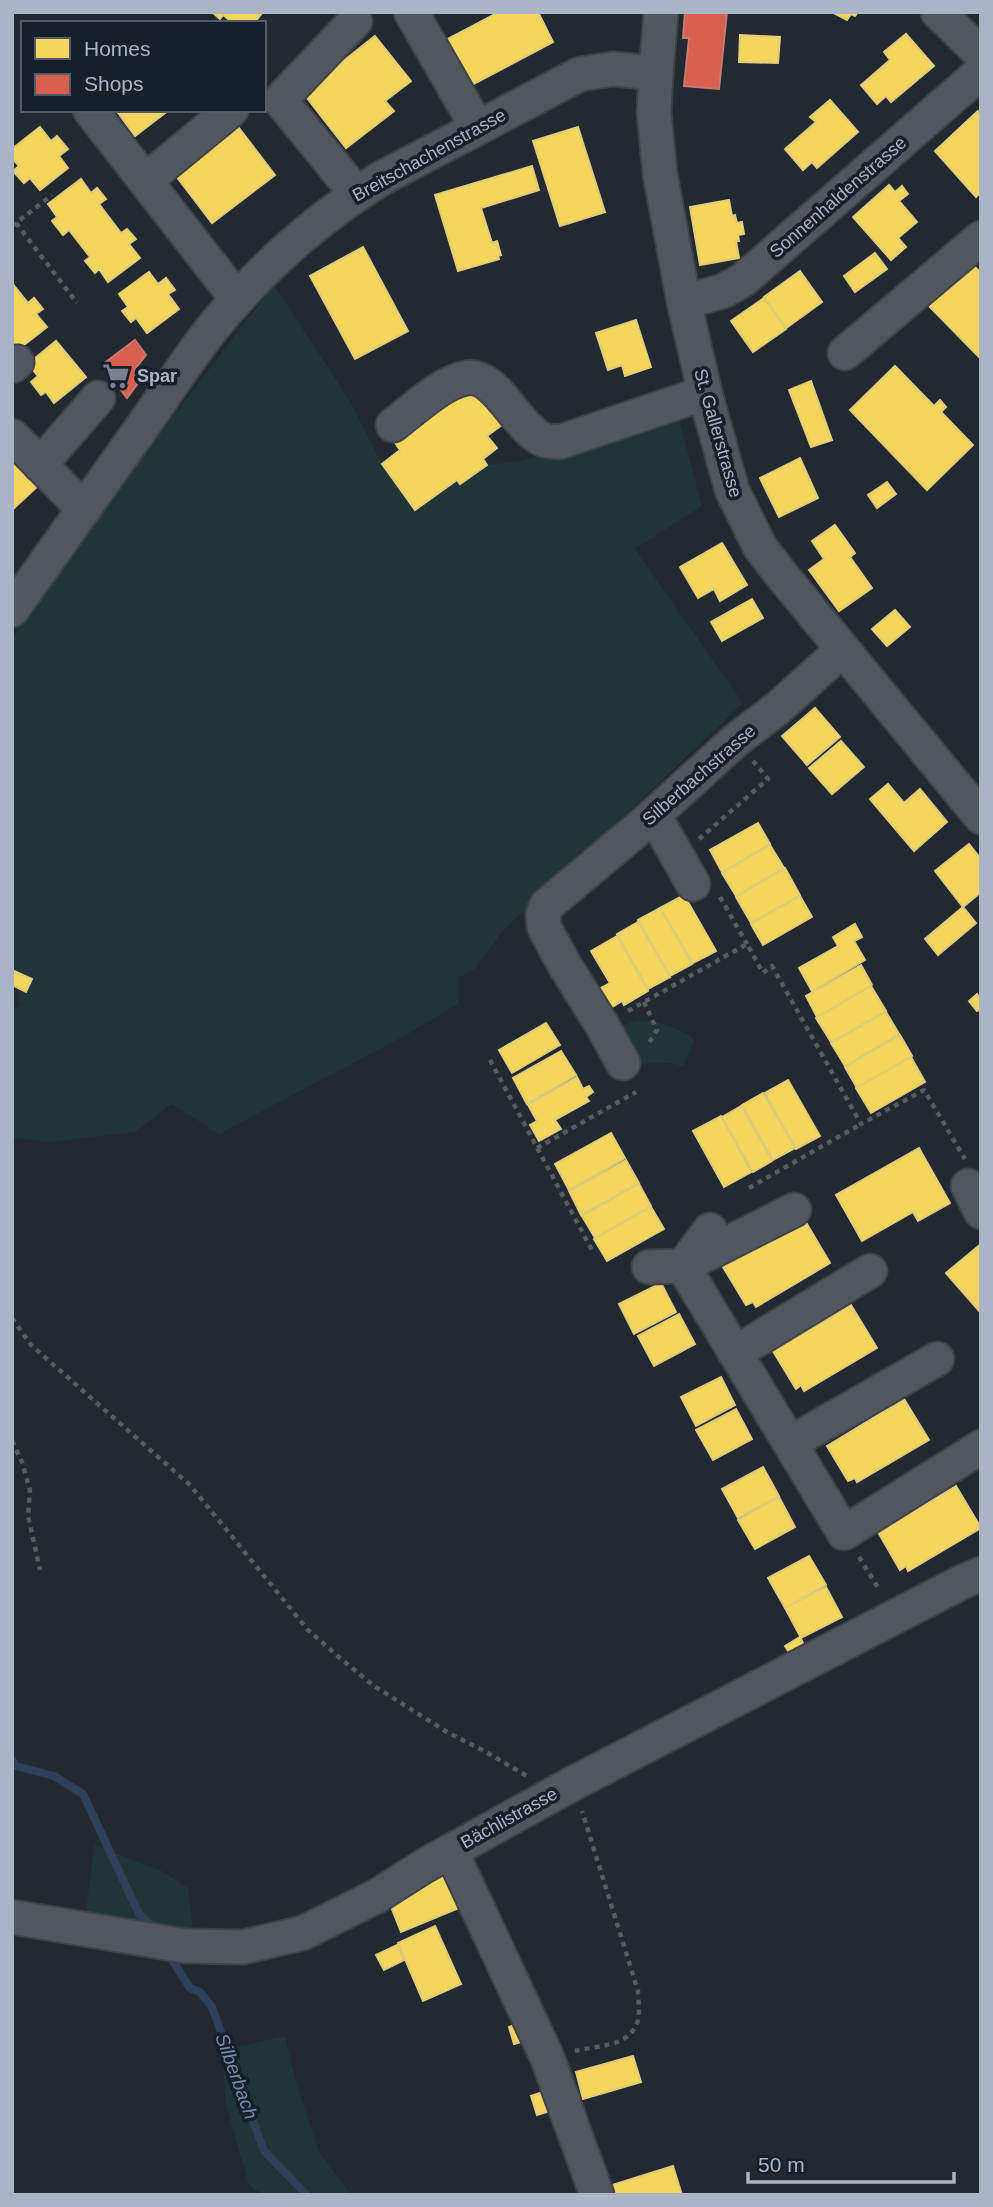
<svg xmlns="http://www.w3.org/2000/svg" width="993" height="2207" font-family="Helvetica,sans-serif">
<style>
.green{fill:#213437}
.homes{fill:#f6d55c;stroke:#e0cb7b;stroke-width:2}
.shops{fill:#d6604d;stroke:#c97971;stroke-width:2}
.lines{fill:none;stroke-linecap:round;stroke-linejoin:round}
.stream{stroke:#2f415a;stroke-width:8}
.minor-casing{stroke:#3f4349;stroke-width:37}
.path{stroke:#565c62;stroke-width:4.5;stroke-dasharray:5 5;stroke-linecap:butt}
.minor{stroke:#52575f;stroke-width:33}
.labels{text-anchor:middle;stroke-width:7;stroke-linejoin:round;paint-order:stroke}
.street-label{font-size:18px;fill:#abb4c4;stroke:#171f2a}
.poi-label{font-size:18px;font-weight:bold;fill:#abb4c4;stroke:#171f2a;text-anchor:start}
.water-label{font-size:19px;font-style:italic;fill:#728cae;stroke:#171f2a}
</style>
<rect width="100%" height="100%" fill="#232930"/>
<g class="green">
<path d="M274,285L348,398L382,464L415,510L457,480L460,484L487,465L522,461L676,408L702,506L635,549L743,703L501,933L476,968L458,978L459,1003L408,1034L219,1134L171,1104L135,1132L51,1142L12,1138V1011L20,1005L12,966V639L169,421Z"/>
<path d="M638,1020C660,1022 677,1027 695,1039L683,1066L669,1063L635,1064L631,1055L635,1050L628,1045L619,1027Z"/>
<path d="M94,1845L162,1871L188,1888L193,1931L137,1923L86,1912Z"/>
<path d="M285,2036L297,2086L319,2152L351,2195H263L249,2185L226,2105L222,2050Z"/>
</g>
<g class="homes">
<path d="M212,12H263L254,23H233L223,15L220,19Z"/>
<path d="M499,12H538L553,42L470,86L446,40Z"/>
<path d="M832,12H858L855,16L851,14L847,20Z"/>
<path d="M906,34L934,66L891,102L886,96L877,104L861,85L890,60L884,52Z"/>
<path d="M740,35L780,37L778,63L739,62Z"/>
<path d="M375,36L411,81L385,101L394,111L346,148L303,93Z"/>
<path d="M830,100L858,132L817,168L812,162L803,170L785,149L816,122L810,117Z"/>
<path d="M116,110H169L135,136Z"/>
<path d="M978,111L981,114V192L976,197L935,151Z"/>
<path d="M40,127L51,141L57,136L68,149L59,156L68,168L40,190L30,178L24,183L13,171L19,166L12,158V149Z"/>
<path d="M578,127L605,212L560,226L533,141Z"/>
<path d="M239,128L275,175L212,223L176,176Z"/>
<path d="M532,166L539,190L481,208L492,243L497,241L501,255L498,256L499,259L458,271L435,195Z"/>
<path d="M81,179L91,193L97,188L106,199L99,204L121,233L127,229L136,239L129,244L140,258L108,282L99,269L95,273L85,261L90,257L69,230L63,235L52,221L57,217L48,204Z"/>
<path d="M889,185L895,192L902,186L908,194L899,201L917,222L898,238L906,247L891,260L853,217Z"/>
<path d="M729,200L732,216L735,215L737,223L742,222L744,234L738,235L739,241H736L739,258L700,265L690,207Z"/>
<path d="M363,247L408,331L355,359L310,276Z"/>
<path d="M875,253L887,269L855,292L844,276Z"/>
<path d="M971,263L981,273V359L928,305Z"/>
<path d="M800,271L822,302L786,328L764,297Z"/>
<path d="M149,272L158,284L166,278L175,290L168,294L179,309L147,333L136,318L131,322L122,311L128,307L119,294Z"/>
<path d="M12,283L28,303L34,298L43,309L36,314L47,327L15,352L12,349Z"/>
<path d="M764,298L786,329L753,352L731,321Z"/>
<path d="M636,320L651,367L625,376L622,365L608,370L596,333Z"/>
<path d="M56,341L86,377L54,403L46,392L41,395L31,382L38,376L28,364Z"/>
<path d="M895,366L934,406L940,400L946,407L941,412L973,445L927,490L850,410Z"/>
<path d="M811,381L832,440L811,447L789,390Z"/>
<path d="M472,383L502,425L487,436L497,448L483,459L487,465L460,484L457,480L415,510L382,464L400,450L393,440Z"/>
<path d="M800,458L818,498L779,517L760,478Z"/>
<path d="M14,459L39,485L12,510V460Z"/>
<path d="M887,482L896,494L877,508L868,495Z"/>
<path d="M835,525L855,553L850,557L872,588L839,611L809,570L824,559L812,541Z"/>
<path d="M722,543L747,585L720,601L714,589L698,598L680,567Z"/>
<path d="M752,599L763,618L722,641L711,622Z"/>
<path d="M895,610L910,627L887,646L872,629Z"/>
<path d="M815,708L840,737L807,765L782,736Z"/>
<path d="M841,741L864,767L832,794L809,768Z"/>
<path d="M888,784L904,803L920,789L947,822L914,851L870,799Z"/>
<path d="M758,823L770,844L722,872L710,850Z"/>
<path d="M969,844L981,859V892L963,907L935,871Z"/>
<path d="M770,845L784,868L736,896L722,873Z"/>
<path d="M785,868L800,895L751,923L736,897Z"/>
<path d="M684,895L716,951L693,963L660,908Z"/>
<path d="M800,896L812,917L763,945L751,924Z"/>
<path d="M963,907L976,923L938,955L925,939Z"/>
<path d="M660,908L692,964L670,976L638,920Z"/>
<path d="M638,922L670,977L648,989L617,934Z"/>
<path d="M855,924L862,937L854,941L865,960L812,991L799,968L838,946L833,937Z"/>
<path d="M617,936L648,991L624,1005L622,1001L612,1007L601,988L610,983L591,951Z"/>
<path d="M861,965L872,985L817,1017L806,996Z"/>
<path d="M14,971L32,979L26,992L12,985Z"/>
<path d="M871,986L886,1011L831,1042L816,1018Z"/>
<path d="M977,994L981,1000V1009L977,1011L969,1001Z"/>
<path d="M886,1012L899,1034L845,1066L831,1043Z"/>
<path d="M546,1023L560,1045L512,1073L499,1050Z"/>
<path d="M900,1035L912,1056L857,1088L845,1067Z"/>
<path d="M561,1051L576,1075L527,1104L513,1078Z"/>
<path d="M911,1057L925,1082L871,1113L856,1088Z"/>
<path d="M577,1077L583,1089L589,1086L593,1092L586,1097L589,1101L555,1120L561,1129L539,1141L530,1125L537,1121L528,1105Z"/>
<path d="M788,1080L820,1136L796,1149L765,1093Z"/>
<path d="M763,1093L795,1148L773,1160L742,1105Z"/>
<path d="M741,1106L772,1161L753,1172L722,1117Z"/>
<path d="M721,1116L751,1172L724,1187L693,1131Z"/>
<path d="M611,1133L625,1158L569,1190L555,1164Z"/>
<path d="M919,1148L950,1203L918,1221L913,1212L862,1241L836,1195Z"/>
<path d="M626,1160L639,1183L581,1215L569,1191Z"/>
<path d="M639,1184L651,1206L595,1238L582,1216Z"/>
<path d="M651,1207L664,1229L607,1261L594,1239Z"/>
<path d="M804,1219L830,1263L756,1307L753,1302L746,1305L723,1267Z"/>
<path d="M981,1244V1313L946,1273Z"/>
<path d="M661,1283L676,1312L634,1334L619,1304Z"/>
<path d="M851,1305L877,1348L804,1391L801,1385L796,1389L773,1351Z"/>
<path d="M679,1314L695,1344L654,1366L638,1336Z"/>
<path d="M721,1377L735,1405L696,1426L681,1397Z"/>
<path d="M904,1399L929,1440L857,1482L855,1478L848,1481L827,1446Z"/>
<path d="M736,1409L752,1439L713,1460L696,1430Z"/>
<path d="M763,1467L779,1496L738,1518L722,1489Z"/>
<path d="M956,1486L981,1528L908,1571L906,1566L900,1570L878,1532Z"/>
<path d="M779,1497L795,1527L755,1549L738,1520Z"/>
<path d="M809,1556L826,1585L785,1608L768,1578Z"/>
<path d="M826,1587L842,1617L801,1638L785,1608Z"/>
<path d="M800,1637L806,1649L792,1657L785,1646Z"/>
<path d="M446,1875L459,1908L401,1932L388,1899Z"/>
<path d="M435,1926L461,1984L423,2001L398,1943Z"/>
<path d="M397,1945L404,1960L384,1970L376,1955Z"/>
<path d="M523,2022L529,2040L514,2044L509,2027Z"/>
<path d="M633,2056L641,2082L583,2099L576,2072Z"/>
<path d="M546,2091L553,2110L537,2115L531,2096Z"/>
<path d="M673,2166L682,2195H605L603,2188Z"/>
</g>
<g class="shops">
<path d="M685,12H727L719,89L684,86L689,38H683Z"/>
<path d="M135,340L146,355L135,369L144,375L127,398L102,365Z"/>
</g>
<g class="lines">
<g class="stream">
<path d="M12,1760L16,1766L54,1776L83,1794L139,1914L154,1928"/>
<path d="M169,1955L190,1988L200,1992L212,2007L264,2151L307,2195"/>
</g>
<g class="minor-casing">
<g id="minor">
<path d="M411,12L477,127"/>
<path d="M661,12L656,73L654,113L660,174L684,302L705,393L732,490L760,547L780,573L981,817"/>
<path d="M938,12L981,54"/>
<path d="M355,21L280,100L347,182L355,195"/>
<path d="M90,110L227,286L239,297"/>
<path d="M146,180L231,110"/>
<path d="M684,302L723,291L743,280L981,72"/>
<path d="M845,353L981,238"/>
<path d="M12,366L17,362"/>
<path d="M393,425C413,410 442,382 466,378C497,372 517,430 544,440C548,442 555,441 560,442L705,393"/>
<path d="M12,436L74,499L85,507"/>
<path d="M40,465L98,398"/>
<path d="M12,610C53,552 94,495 135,437C169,390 200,338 240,296C282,250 329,211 382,178L580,74L613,69L656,73"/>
<path d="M654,815L693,884"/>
<path d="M623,1063L602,1025L564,964L544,927L543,914L546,906L646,822L736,740L778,708L842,650"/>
<path d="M968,1186L981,1212"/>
<path d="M710,1230L683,1266L844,1533L981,1447"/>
<path d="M649,1267L683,1266L794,1210"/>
<path d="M735,1353L870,1271"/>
<path d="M790,1443L937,1359"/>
<path d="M451,1851L547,2057L597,2195"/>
<path d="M12,1917L185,1946L243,1947L303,1933L377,1896L424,1866L572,1784L964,1581L981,1574"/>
</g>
</g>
<g class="path">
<path d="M16,223L77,303"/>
<path d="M12,226L52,195"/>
<path d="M699,839L768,779L753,761"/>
<path d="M720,897L747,944"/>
<path d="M644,1002L657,1030L647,1046"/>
<path d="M628,1011L747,944L763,973L772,966L861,1124L924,1090L965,1159"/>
<path d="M490,1060L592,1250"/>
<path d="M537,1148L636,1092"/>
<path d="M749,1188L861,1124"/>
<path d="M12,1318L31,1345L190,1485L308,1630L341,1659L374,1686L447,1732L486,1752L527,1776"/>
<path d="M12,1441L22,1462L30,1490L28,1516L40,1570"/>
<path d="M859,1557L880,1591"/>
<path d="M575,2051C597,2045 630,2048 638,2020C640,2012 638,1999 638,1991L582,1811"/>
</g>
<use href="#minor" class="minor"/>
</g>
<defs>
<g id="supermarket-bare" transform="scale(2.1)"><path d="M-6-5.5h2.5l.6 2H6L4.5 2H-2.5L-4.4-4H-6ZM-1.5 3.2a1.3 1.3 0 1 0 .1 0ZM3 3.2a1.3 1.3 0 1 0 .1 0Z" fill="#7b8390" stroke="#171f2a" stroke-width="2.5" paint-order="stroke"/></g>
</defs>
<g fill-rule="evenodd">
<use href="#supermarket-bare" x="116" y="376"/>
</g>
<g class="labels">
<g class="street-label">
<text transform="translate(429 155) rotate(-29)" y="6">Breitschachenstrasse</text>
<text transform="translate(838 197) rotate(-41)" y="6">Sonnenhaldenstrasse</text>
<text transform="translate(718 433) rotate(74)" y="6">St. Gallerstrasse</text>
<text transform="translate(699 775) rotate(-41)" y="6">Silberbachstrasse</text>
<text transform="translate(509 1818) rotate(-29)" y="6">Bächlistrasse</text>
</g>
<g class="poi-label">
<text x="137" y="382">Spar</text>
</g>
<g class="water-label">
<text transform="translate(237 2076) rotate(70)" y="7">Silberbach</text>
</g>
</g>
<rect width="993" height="2207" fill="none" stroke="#abb4c4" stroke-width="28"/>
<rect x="21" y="21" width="245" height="91" fill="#171f2a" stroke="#525b68" stroke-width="2"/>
<rect x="35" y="38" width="35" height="21" fill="#f6d55c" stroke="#525b68" stroke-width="2"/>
<text x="84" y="56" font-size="21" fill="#abb4c4">Homes</text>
<rect x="35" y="74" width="35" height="21" fill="#d6604d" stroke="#525b68" stroke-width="2"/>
<text x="84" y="91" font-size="21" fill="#abb4c4">Shops</text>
<path d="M748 2172v10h206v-10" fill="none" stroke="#abb4c4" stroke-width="3.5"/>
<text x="758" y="2172" font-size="21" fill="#abb4c4" stroke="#171f2a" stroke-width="5" paint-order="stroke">50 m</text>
</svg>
